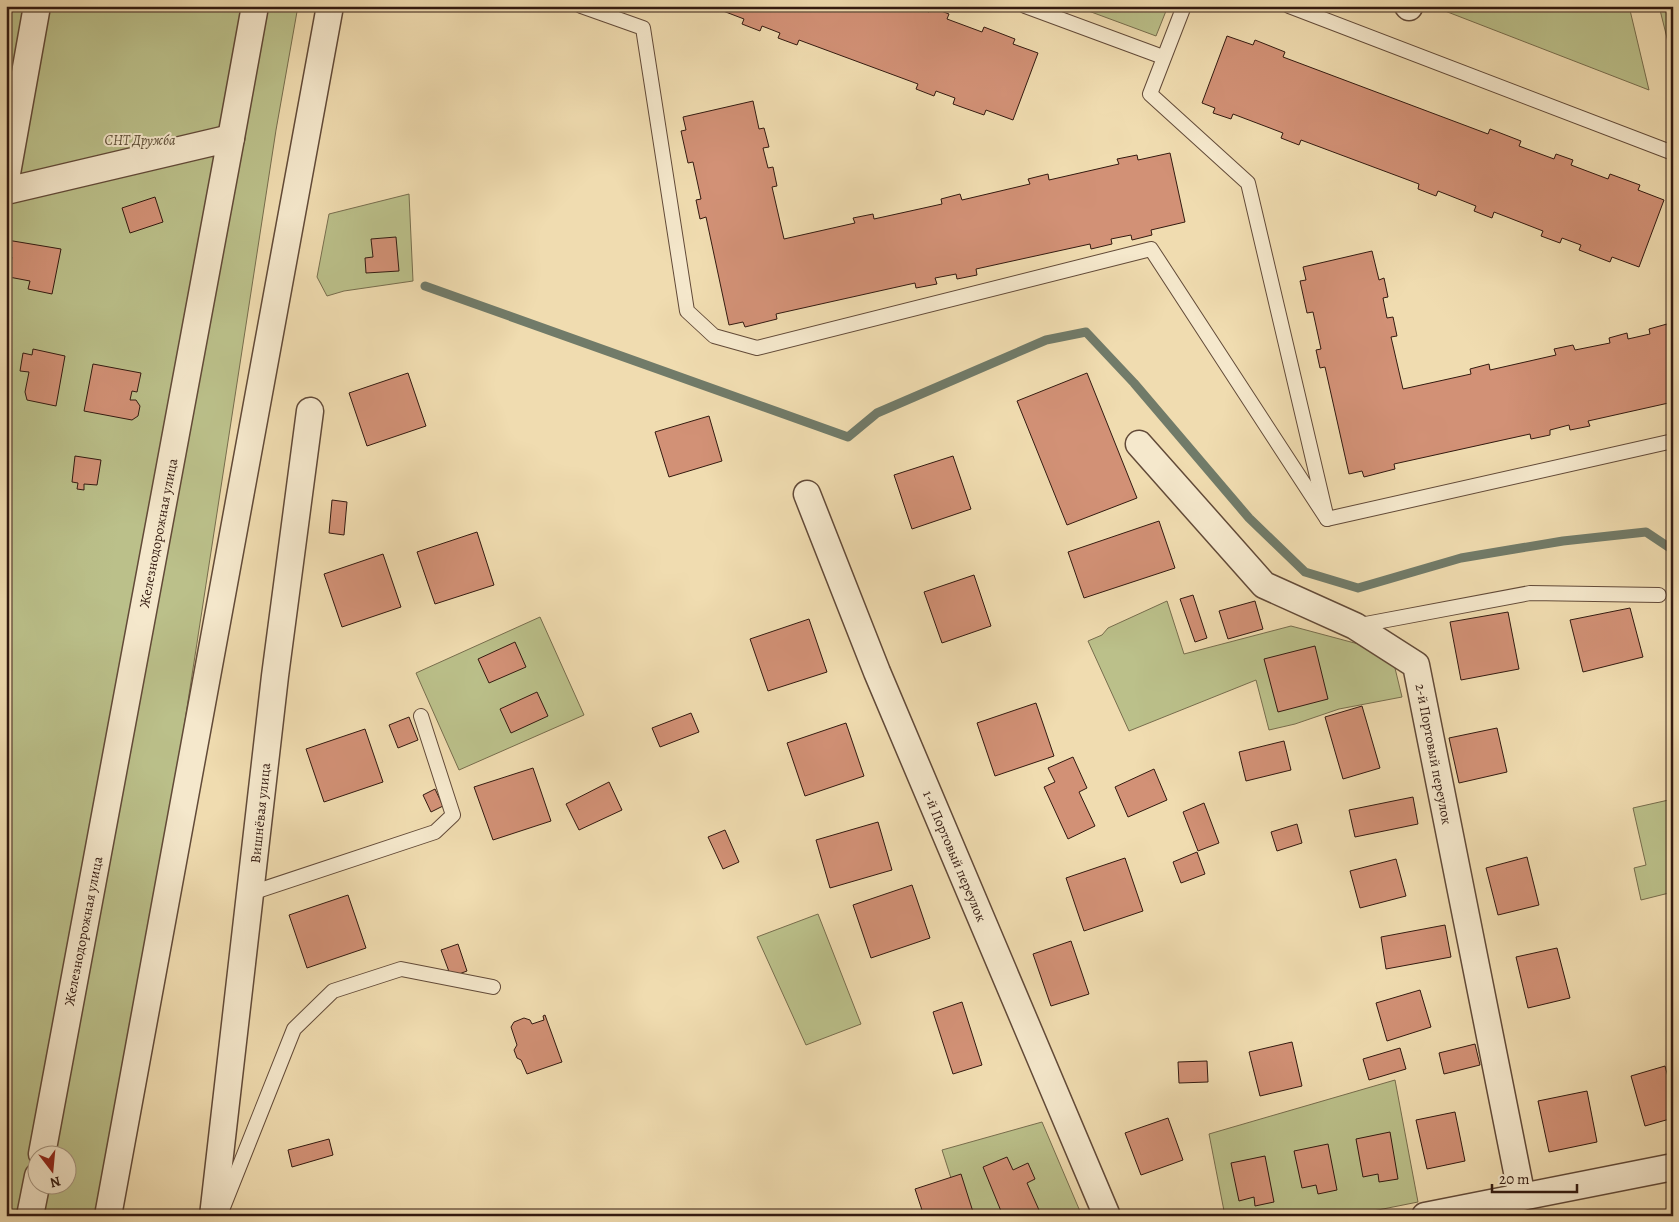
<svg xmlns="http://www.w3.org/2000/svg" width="1679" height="1222" font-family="Alegreya,serif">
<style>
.green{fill:#bbc08a;stroke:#776d4d;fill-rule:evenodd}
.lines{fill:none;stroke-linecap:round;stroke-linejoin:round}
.stream{stroke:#717b69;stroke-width:9}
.building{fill:#d29176;stroke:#331a10}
.service-casing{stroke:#624a38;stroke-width:16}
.minor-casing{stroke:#624a38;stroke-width:29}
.service{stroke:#f5e8cc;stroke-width:14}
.minor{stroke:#f5e8cc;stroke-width:26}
.labels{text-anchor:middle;stroke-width:4;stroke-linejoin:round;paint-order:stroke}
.park-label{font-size:14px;font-style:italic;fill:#5c4c35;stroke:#f5e8cc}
.street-label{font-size:14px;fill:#331a10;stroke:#f5e8cc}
</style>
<rect width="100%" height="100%" fill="#f0dcb0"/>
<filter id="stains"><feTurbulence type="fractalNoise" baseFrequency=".004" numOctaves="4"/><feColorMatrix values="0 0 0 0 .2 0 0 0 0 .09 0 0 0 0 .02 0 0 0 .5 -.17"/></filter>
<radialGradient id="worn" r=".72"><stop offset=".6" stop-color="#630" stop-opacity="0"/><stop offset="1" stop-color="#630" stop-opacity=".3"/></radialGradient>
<g class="green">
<path d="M6,6H298L276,130L123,1123L107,1216H6ZM38,1154H68V1184H38Z"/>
<path d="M1075,6H1168L1156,36Z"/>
<path d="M1435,6H1629L1649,90L1445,11Z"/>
<path d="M1659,6H1673V62Z"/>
<path d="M409,194L413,281L344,291L327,296L317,277L329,214Z"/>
<path d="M1167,601L1184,654L1291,626L1377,649L1394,664L1402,697L1339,709L1295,724L1269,730L1256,680L1129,731L1088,641L1102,635L1108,628Z"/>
<path d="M540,617L584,715L459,770L416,673Z"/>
<path d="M1673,799V892L1641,900L1634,868L1646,865L1633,808Z"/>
<path d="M818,914L861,1024L806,1045L757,937Z"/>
<path d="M1395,1080L1418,1202L1348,1216H1225L1209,1134Z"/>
<path d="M1042,1122L1082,1216H971L959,1176L951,1178L942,1150Z"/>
</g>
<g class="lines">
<path class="stream" d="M425,286L848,437L877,413L1046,340L1086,332L1134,383L1249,518L1305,572L1358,588L1461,558L1563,541L1646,532L1673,550"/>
</g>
<g class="building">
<path d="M710,6H921L920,9L929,12L931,7L949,14L947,19L982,32L984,27L1015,39L1013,44L1038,53L1013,120L986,110L984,115L953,104L955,98L936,91L934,96L916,89L918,84L799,40L797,45L778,38L780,33L762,26L760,31L742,24L744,19Z"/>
<path d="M1227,36L1253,45L1255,40L1285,52L1283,57L1488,134L1490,129L1521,141L1519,146L1554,159L1556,154L1573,160L1571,165L1608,179L1610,174L1640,185L1638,190L1664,200L1639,267L1612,257L1610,262L1579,250L1581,245L1562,238L1560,243L1541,236L1543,231L1494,212L1492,218L1474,211L1476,206L1438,191L1436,196L1418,189L1419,184L1301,140L1299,145L1281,138L1283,133L1233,114L1231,119L1213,113L1215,108L1202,103Z"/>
<path d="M753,101L759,129L764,128L769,147L763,148L768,168L773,167L777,186L772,187L784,239L855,223L853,218L873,214L874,219L942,204L941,199L960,194L962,200L1030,184L1028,179L1048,174L1049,180L1119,164L1117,159L1137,155L1138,160L1170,153L1185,222L1151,230L1152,235L1132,240L1131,235L1111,239L1112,244L1091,249L1090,244L976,269L977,275L957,279L956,274L935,278L937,284L916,288L915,283L776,314L777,319L745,327L743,322L729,325L706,217L700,219L696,200L701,199L693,162L688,163L681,131L686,130L683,117Z"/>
<path d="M155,197L163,222L130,233L122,208Z"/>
<path d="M396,237L399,271L366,273L365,258L373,257L371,239Z"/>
<path d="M7,240L61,249L52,294L28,289L30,281L9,277L12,257L6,256Z"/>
<path d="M1372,251L1379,280L1384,278L1388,297L1383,298L1387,318L1393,317L1397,336L1391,337L1403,389L1471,374L1470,369L1489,364L1490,370L1556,355L1554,349L1573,345L1575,350L1610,343L1609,338L1627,333L1628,339L1650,334L1649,329L1667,324L1668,330L1673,328V402L1588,421L1590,426L1570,430L1569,425L1550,430V435L1531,439L1530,434L1394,464L1395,469L1364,477L1362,471L1349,474L1325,367L1320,368L1316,350L1321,349L1313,312L1307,313L1300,281L1306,280L1303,267Z"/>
<path d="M33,349L65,356L56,406L27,400L25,392L29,372L20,371L23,353L32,355Z"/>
<path d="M93,364L141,373L137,392L132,391L130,400H136L140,406L138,416L132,420L84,411Z"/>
<path d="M408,373L426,426L367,446L349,393Z"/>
<path d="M1087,373L1137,498L1067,525L1017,401Z"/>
<path d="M709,416L722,461L669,477L655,432Z"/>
<path d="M75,456L101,460L97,485L84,484V490L77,489L78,483L72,482Z"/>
<path d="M953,456L971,509L912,529L894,475Z"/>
<path d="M332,500L347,502L344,535L329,533Z"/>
<path d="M1159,521L1175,568L1084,598L1068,552Z"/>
<path d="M477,532L494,585L435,604L417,552Z"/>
<path d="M383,554L401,607L342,627L324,574Z"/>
<path d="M974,575L991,626L942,643L924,592Z"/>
<path d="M1193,595L1207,638L1195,642L1180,599Z"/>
<path d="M1255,601L1263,629L1228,639L1219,611Z"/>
<path d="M1630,608L1643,657L1583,672L1570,620Z"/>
<path d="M1508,612L1519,669L1461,680L1450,622Z"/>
<path d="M809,619L827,672L768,691L750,639Z"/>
<path d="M515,642L526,667L489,683L478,659Z"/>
<path d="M1315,646L1328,699L1278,712L1264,659Z"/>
<path d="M537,692L548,716L511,733L500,709Z"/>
<path d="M1036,703L1054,756L995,776L977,723Z"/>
<path d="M1362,706L1380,768L1343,779L1325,717Z"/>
<path d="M691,713L699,732L660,747L652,728Z"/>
<path d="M409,717L418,740L398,748L389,725Z"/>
<path d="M846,723L864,776L805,796L787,743Z"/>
<path d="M1497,728L1507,772L1459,783L1449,738Z"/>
<path d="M365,729L383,782L324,802L306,749Z"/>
<path d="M1284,741L1291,770L1246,781L1239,752Z"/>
<path d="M1073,757L1087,788L1079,792L1095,826L1068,839L1044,787L1055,782L1048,768Z"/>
<path d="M533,768L551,821L493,840L474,787Z"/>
<path d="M1154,769L1167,800L1128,817L1115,787Z"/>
<path d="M609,782L622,810L579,830L566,804Z"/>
<path d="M435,789L443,806L431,812L423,795Z"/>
<path d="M1413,797L1418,824L1355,837L1349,810Z"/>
<path d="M1204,803L1219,843L1198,851L1183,812Z"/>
<path d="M878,822L892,870L830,888L816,840Z"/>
<path d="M1297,824L1302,843L1277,851L1271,832Z"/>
<path d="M725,830L739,862L723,869L708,837Z"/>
<path d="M1197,852L1205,874L1181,883L1173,862Z"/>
<path d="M1527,857L1539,905L1498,915L1486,868Z"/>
<path d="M1125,858L1143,911L1084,931L1066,878Z"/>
<path d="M1396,859L1406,896L1360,908L1350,871Z"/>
<path d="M912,885L930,938L871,958L853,905Z"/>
<path d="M348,895L366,948L307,968L289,915Z"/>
<path d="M1445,925L1451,957L1386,969L1381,937Z"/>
<path d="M1071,941L1089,994L1051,1006L1033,954Z"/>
<path d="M458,944L467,971L451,977L441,950Z"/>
<path d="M1557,948L1570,998L1528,1008L1516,957Z"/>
<path d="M1420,990L1431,1027L1387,1041L1376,1003Z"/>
<path d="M962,1002L982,1065L953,1074L933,1012Z"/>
<path d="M545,1015L562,1062L527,1074L521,1060L517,1058L514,1050L517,1045L511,1027L514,1022L524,1018L530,1020L532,1024L544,1020L543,1016Z"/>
<path d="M1292,1042L1302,1086L1260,1096L1249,1052Z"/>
<path d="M1475,1044L1480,1065L1444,1074L1439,1053Z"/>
<path d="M1400,1048L1406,1069L1369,1080L1363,1059Z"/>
<path d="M1207,1061L1208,1082L1179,1083L1178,1062Z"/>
<path d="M1665,1066L1673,1095V1118L1645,1126L1631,1076Z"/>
<path d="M1587,1091L1597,1142L1549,1152L1538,1101Z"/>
<path d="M1455,1112L1465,1161L1427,1169L1416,1120Z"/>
<path d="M1168,1118L1183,1160L1141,1175L1125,1133Z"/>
<path d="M1390,1132L1398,1179L1379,1182L1378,1174L1363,1177L1356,1139Z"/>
<path d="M329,1139L333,1155L292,1167L288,1150Z"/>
<path d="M1328,1144L1337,1190L1318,1194L1316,1185L1302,1188L1294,1151Z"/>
<path d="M1265,1156L1274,1202L1255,1206L1254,1197L1239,1201L1231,1163Z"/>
<path d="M1007,1157L1013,1170L1028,1163L1035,1179L1027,1183L1039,1210L1026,1216H1003L983,1167Z"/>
<path d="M961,1174L974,1215L924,1216L915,1189Z"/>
</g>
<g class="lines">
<g class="service-casing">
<g id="service">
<path d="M581,6L643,28L687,311L714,336L757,348L1151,249L1327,519"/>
<path d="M1025,6L1163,57"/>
<path d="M1184,6L1150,94L1248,183L1327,519L1673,441"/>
<path d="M1289,6L1673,153"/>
<path d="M1355,626L1530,593L1659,595"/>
<path d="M251,893L435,832L453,815L421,716"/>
<path d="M222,1210L294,1029L333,991L401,969L493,987"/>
</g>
</g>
<g class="minor-casing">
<g id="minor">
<path d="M1408,6L1409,7"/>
<path d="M231,138L255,6"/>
<path d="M6,179L37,6"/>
<path d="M6,191L231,138L42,1154"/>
<path d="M1139,444L1264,585L1355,626L1416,665L1522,1197"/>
<path d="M807,494L877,672L1107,1216"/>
<path d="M30,1216L38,1176"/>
<path d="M108,1216L330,6"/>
<path d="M213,1216L275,676L310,411"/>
<path d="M1425,1216L1673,1167"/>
</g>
</g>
<use href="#service" class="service"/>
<use href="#minor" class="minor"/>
</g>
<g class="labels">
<g class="park-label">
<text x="140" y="145">СНТ Дружба</text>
</g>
<g class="street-label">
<text transform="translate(158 533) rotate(-79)" y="5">Железнодорожная улица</text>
<text transform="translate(1434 754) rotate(79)" y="5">2-й Портовый переулок</text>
<text transform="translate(260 813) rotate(-84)" y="5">Вишнёвая улица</text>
<text transform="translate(955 856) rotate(67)" y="5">1-й Портовый переулок</text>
<text transform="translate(83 931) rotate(-79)" y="5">Железнодорожная улица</text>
</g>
</g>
<rect width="1679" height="1222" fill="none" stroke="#f0dcb0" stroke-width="25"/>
<rect x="8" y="8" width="1664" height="1207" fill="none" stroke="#331a10" stroke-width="2.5"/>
<rect x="12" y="12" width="1654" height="1197" fill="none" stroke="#331a10"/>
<g transform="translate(52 1170) rotate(164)"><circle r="24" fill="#f5e8cc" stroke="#a79681"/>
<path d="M0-4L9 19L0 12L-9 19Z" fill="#8f2418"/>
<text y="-8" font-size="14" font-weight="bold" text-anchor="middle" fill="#331a10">N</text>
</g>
<path d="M1492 1184v8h85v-8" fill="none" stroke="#331a10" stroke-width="2.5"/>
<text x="1499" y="1184" font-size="15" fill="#331a10" stroke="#f5e8cc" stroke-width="4" paint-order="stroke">20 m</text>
<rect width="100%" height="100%" filter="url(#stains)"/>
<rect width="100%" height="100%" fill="url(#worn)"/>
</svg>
